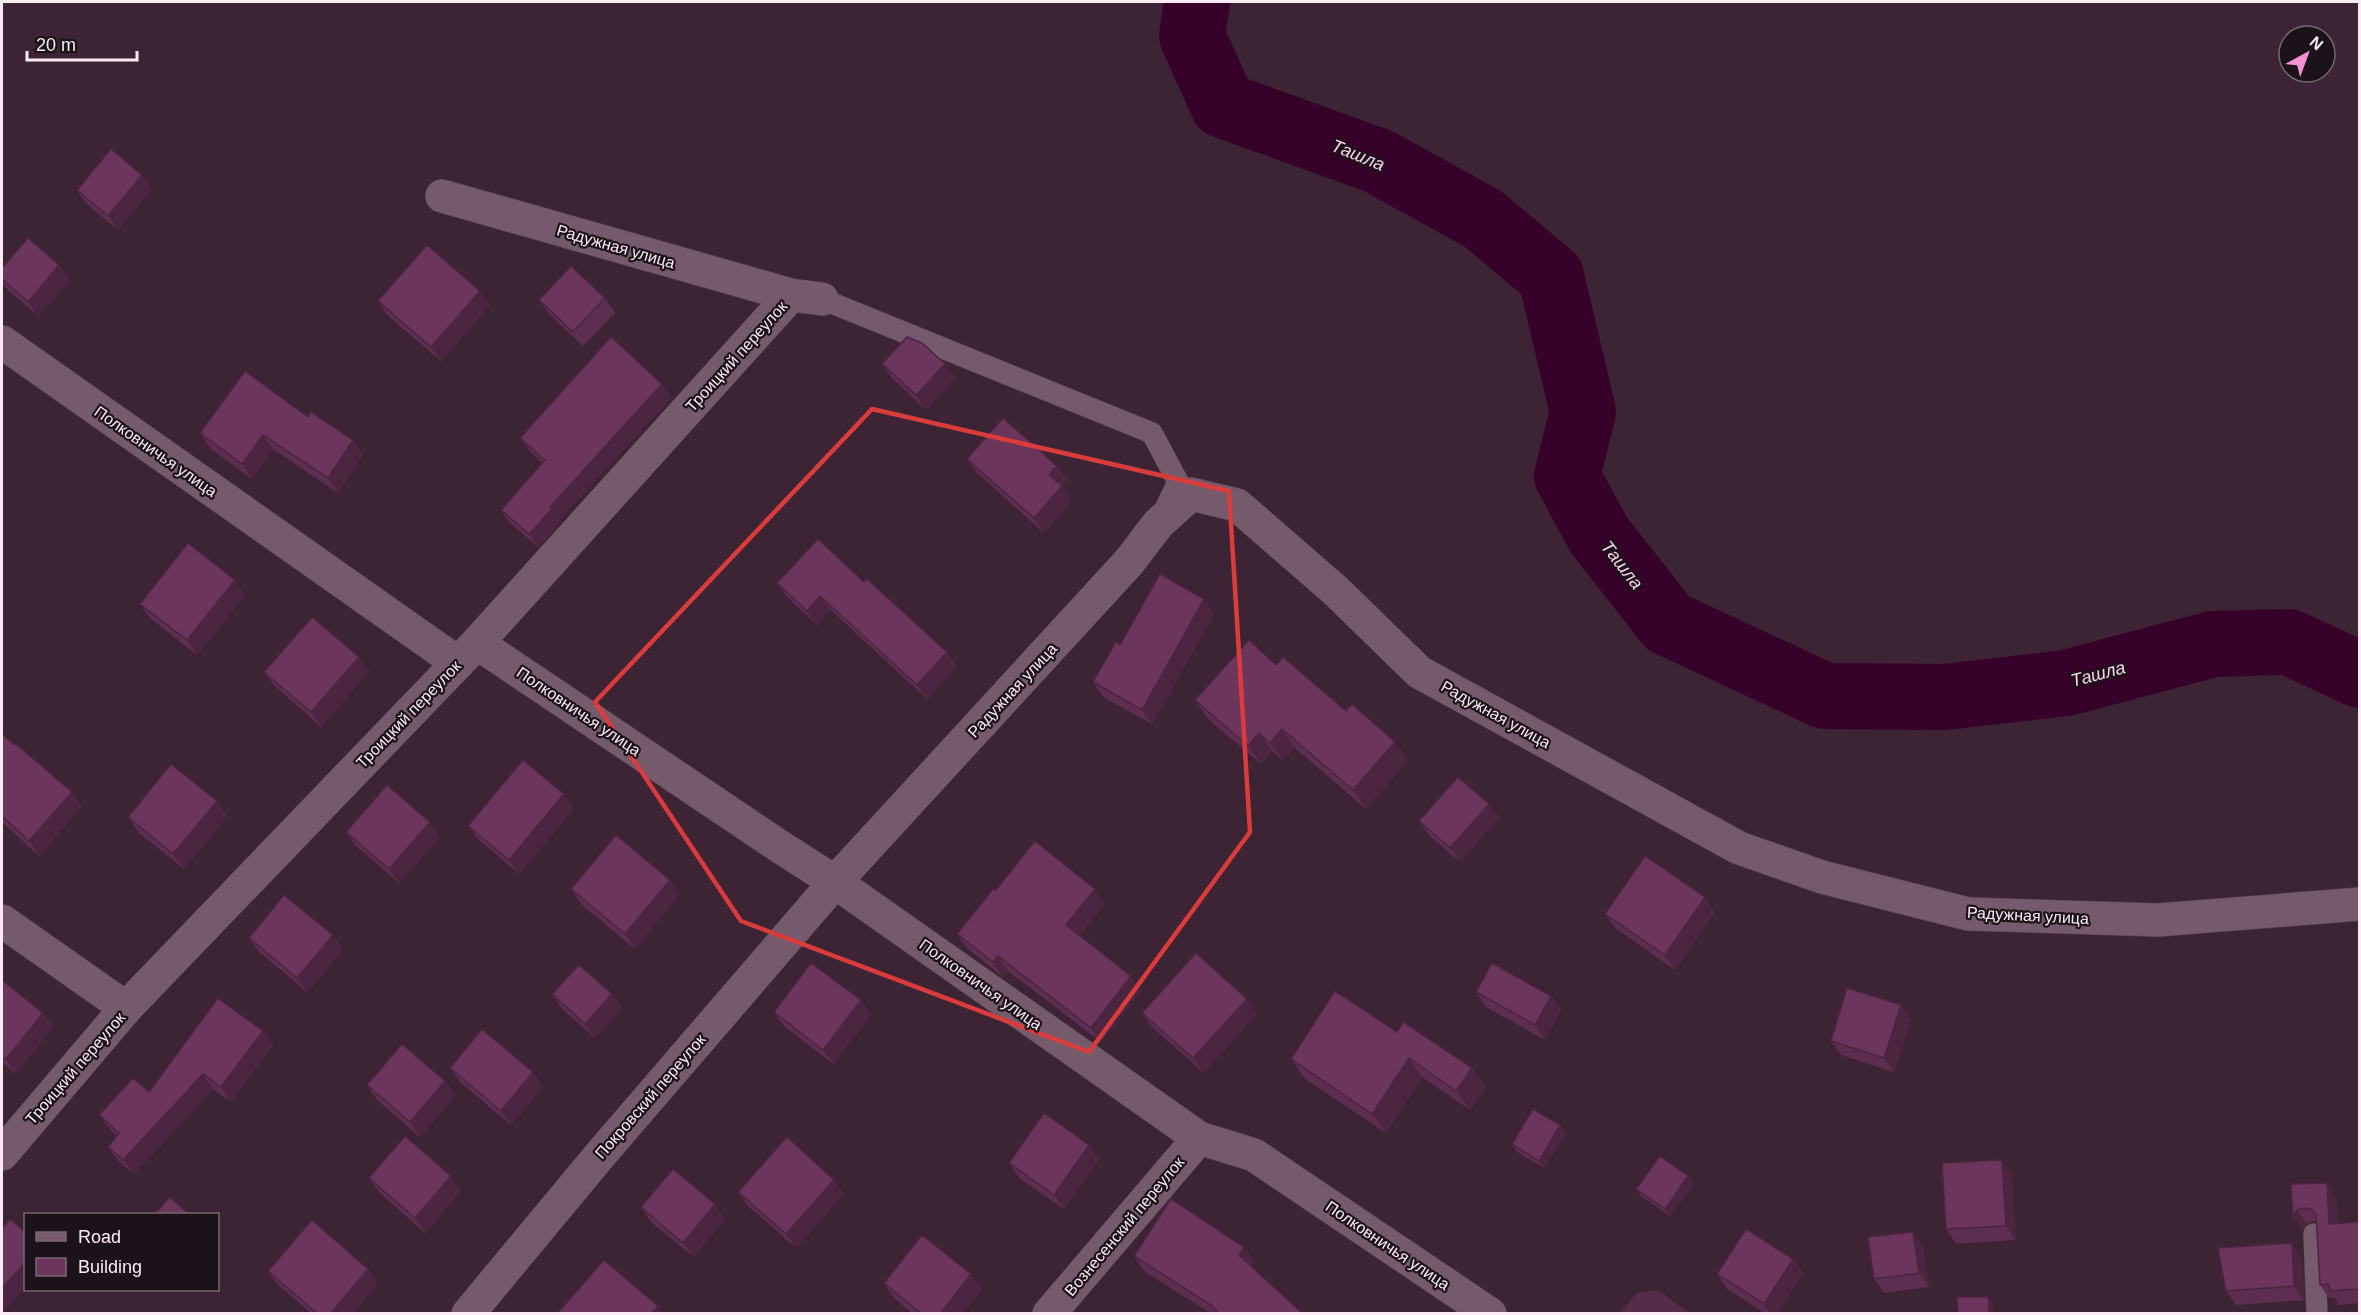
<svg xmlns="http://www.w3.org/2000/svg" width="2361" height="1315" font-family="Arial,sans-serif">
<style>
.green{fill:#542d48}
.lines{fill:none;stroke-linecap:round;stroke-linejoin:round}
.river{stroke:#36022a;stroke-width:66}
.service-casing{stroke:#564250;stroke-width:22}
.minor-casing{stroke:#564250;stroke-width:34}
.service{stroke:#755a6b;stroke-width:21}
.minor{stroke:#755a6b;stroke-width:33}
.wall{fill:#5d2e4f}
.shaded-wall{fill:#4c2540}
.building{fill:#6c355c;stroke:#4c2540;stroke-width:1.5}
.marked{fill:none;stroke:#da3c3c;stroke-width:4.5;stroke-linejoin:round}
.labels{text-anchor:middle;stroke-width:4.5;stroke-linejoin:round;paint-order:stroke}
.street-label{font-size:16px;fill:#fbebf5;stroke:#1c1219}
.water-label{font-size:18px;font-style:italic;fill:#f9d5ec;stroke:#1c1219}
</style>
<rect width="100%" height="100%" fill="#3c2434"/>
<path class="green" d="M1658,1290L1689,1313H1620L1637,1293Z"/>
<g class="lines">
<path class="river" d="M1197,2L1192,36L1223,105L1378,161L1483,219L1551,276L1583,412L1567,476L1599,535L1668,623L1825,696L1945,697L2066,683L2213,644L2289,642L2360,675"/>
<g class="service-casing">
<g id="service">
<path d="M822,299L1152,433L1178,482L1164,511"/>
<path d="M2314,1234L2317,1314"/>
</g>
</g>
<g class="minor-casing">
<g id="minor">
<path d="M442,196L791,295"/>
<path d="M2,342L458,663"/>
<path d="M477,643L779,846L835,882L1199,1138L1254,1155L1490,1314"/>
<path d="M2,921L126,1008"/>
<path d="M2,1154L126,1008L477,643L791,295L822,299"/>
<path d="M468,1314L600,1155L835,882L1129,562L1158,524L1191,494L1237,505L1336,591L1419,672L1739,848L1822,877L1968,914L2158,920L2360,904"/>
<path d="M1049,1314L1199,1138"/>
</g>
</g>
<use href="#service" class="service"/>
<use href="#minor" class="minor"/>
</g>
<g class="wall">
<path d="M142,175L152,189L118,230L87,204L77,190Z"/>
<path d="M59,265L70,280L38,316L6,288L2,282V268Z"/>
<path d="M480,291L490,305L441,361L388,316L378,301Z"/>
<path d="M605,298L615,313L583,346L549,314L539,300Z"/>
<path d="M882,364H945L955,378L926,410L892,378Z"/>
<path d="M672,397L559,520L561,522L538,547L510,523L501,510L542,463L530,451L520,438Z"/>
<path d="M308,417L363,454L338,493L273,449L252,479L210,448L200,433Z"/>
<path d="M967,459L1057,466L1067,480L1062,486L1072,500L1044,533L977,473Z"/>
<path d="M864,582L947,652L957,667L927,699L831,610L817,625L787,597L777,583Z"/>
<path d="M245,595L197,655L150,618L140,604Z"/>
<path d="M1214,614L1152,724L1103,697L1093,682L1120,645Z"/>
<path d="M359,657L369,671L321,727L275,686L264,672Z"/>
<path d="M1276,665L1346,711L1408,760L1366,809L1295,748L1283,761L1272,751L1261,764L1208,719L1195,700Z"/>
<path d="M2,734L82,806L39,856L2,822Z"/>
<path d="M217,801L227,816L184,869L138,832L128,817Z"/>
<path d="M1489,804L1499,818L1460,862L1430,836L1419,821Z"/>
<path d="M574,808L519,874L479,840L468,826Z"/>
<path d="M346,832L440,837L399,883L356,846Z"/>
<path d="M670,880L680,894L635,949L581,904L571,889Z"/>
<path d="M996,890L1105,903L1079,936L1141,991L1101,1042L1008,971L1003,977L967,948L957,934Z"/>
<path d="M1715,912L1675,970L1615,928L1605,914Z"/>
<path d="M333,935L343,950L307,992L259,952L249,938Z"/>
<path d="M2,980L43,1013L53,1027L16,1074L2,1062Z"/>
<path d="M1476,992L1551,996L1561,1010L1545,1040L1486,1007Z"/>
<path d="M552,994H612L622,1008L595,1038L562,1009Z"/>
<path d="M774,1012L871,1015L833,1064L784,1026Z"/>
<path d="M1142,1013H1257L1204,1073L1152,1027Z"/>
<path d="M1911,1019L1894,1072L1841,1055L1831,1041Z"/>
<path d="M263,1031L273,1045L231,1102L213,1089L134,1174L118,1161L108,1147L116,1136L110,1129L99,1115L149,1092Z"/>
<path d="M1397,1032L1472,1068L1486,1087L1470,1110L1422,1077L1386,1133L1304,1078L1291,1059Z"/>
<path d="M450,1068L543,1087L511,1125L460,1082Z"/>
<path d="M445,1081L455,1095L420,1137L377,1100L367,1085Z"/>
<path d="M1566,1132L1544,1168L1517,1152L1512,1144Z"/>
<path d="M1099,1159L1064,1209L1019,1178L1009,1163Z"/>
<path d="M2012,1174L2016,1240L1956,1244L1946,1229Z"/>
<path d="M369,1178L461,1191L425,1233L379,1192Z"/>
<path d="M1694,1183L1670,1216L1641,1196L1636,1189Z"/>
<path d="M2291,1184L2336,1197L2338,1224L2360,1222V1303L2339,1305L2334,1298H2329L2320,1285L2316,1222L2313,1221L2307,1224L2302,1230L2293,1216Z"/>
<path d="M738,1192L844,1194L796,1248L748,1206Z"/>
<path d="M641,1207L725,1219L694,1257L651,1222Z"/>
<path d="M1923,1246L1929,1287L1884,1293L1874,1279Z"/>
<path d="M1134,1256L1254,1261L1251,1266L1303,1314H1212L1144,1271Z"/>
<path d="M2302,1257L2304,1300L2236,1305L2226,1291Z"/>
<path d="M1793,1259L1803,1273L1777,1314H1766L1727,1289L1717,1274Z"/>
<path d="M268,1271L378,1283L352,1314H312L278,1285Z"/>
<path d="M884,1283L982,1289L962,1314H913L894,1298Z"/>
</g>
<g class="shaded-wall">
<path d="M142,175L152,189L118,230L108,216Z"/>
<path d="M59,265L70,280L38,316L28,302Z"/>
<path d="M480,291L490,305L441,361L431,347Z"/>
<path d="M945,364L955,378L926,410L916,395Z"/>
<path d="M662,384L672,397L559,520L561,522L538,547L529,534L550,507Z"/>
<path d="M263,435L273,449L252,479L242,464Z"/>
<path d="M353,440L363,454L338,493L328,478Z"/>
<path d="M1057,466L1067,480L1059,489L1049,475Z"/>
<path d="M1062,486L1072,500L1044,533L1034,518Z"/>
<path d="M235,580L245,595L197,655L187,640Z"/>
<path d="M820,596L831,610L817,625L807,611Z"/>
<path d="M1204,599L1214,614L1152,724L1142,710Z"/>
<path d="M947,652L957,667L927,699L917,685Z"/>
<path d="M359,657L369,671L321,727L311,712Z"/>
<path d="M1282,729L1295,748L1283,761L1270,743Z"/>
<path d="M1259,733L1272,751L1261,764L1248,746Z"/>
<path d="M1395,742L1408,760L1366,809L1353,790Z"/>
<path d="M72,792L82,806L39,856L29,841Z"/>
<path d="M564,794L574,808L519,874L509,860Z"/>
<path d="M217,801L227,816L184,869L173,854Z"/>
<path d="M1489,804L1499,818L1460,862L1450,848Z"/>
<path d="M430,822L440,837L399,883L389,869Z"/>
<path d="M670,880L680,894L635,949L625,934Z"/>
<path d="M1095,889L1105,903L1076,940L1066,925Z"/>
<path d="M1705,897L1715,912L1675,970L1665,955Z"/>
<path d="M333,935L343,950L307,992L297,978Z"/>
<path d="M998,956L1008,971L1003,977L993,962Z"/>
<path d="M1131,976L1141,991L1101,1042L1091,1028Z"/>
<path d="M612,994L622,1008L595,1038L585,1024Z"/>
<path d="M1551,996L1561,1010L1545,1040L1535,1025Z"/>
<path d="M1247,999L1257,1013L1204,1073L1193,1058Z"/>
<path d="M861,1000L871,1015L833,1064L823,1050Z"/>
<path d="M1901,1005L1911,1019L1894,1072L1884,1058Z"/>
<path d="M43,1013L53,1027L16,1074L6,1059Z"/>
<path d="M263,1031L273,1045L231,1102L221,1087Z"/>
<path d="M1409,1058L1422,1077L1386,1133L1372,1114Z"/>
<path d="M1472,1068L1486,1087L1470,1110L1456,1091Z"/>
<path d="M533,1072L543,1087L511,1125L501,1111Z"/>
<path d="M203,1074L213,1089L134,1174L123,1160Z"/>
<path d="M445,1081L455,1095L420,1137L410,1122Z"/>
<path d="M1560,1125L1566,1132L1544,1168L1539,1161Z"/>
<path d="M1089,1145L1099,1159L1064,1209L1054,1195Z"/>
<path d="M2002,1160L2012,1174L2016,1240L2006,1226Z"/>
<path d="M451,1176L461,1191L425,1233L415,1218Z"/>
<path d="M1688,1176L1694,1183L1670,1216L1665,1209Z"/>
<path d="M834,1180L844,1194L796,1248L786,1234Z"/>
<path d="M2327,1183L2336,1197L2338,1238L2329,1224Z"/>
<path d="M715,1204L725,1219L694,1257L683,1243Z"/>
<path d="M2297,1210L2307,1224L2302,1230L2293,1216Z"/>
<path d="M1913,1232L1923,1246L1929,1287L1919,1273Z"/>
<path d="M2292,1243L2302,1257L2304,1300L2294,1286Z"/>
<path d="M1244,1247L1254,1261L1249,1270L1239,1255Z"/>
<path d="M1793,1259L1803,1273L1777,1314H1770L1764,1304Z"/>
<path d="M26,1262V1287L2,1313V1288Z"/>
<path d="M368,1269L378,1283L352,1314H330Z"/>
<path d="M971,1274L982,1289L962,1314H940Z"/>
<path d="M1988,1297L1993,1304V1314H1989Z"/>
<path d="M658,1306L663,1314H651Z"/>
</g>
<g class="building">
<path d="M111,149L142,175L108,216L77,190Z"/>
<path d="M28,238L59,265L28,302L2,279V268Z"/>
<path d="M427,245L480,291L431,347L378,301Z"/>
<path d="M571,266L605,298L573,332L539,300Z"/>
<path d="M611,337L662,384L550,507L552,509L529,534L501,510L545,460L520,438Z"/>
<path d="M907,337L922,343L945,364L916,395L882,364Z"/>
<path d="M245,371L308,417L311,412L353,440L328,478L263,435L242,464L200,433Z"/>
<path d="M1003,418L1057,466L1049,475L1062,486L1034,518L967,459Z"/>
<path d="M818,539L864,582L867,579L947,652L917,685L820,596L807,611L777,583Z"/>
<path d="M188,543L235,580L187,640L140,604Z"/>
<path d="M1160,574L1204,599L1142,710L1093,682L1116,642L1120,645Z"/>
<path d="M312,617L359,657L311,712L264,672Z"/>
<path d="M1249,640L1276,665L1283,657L1346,711L1352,704L1395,742L1353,790L1282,729L1270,743L1259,733L1248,746L1195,700Z"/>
<path d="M2,734L15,745L16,744L72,792L29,841L2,816Z"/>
<path d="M523,760L564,794L509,860L468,826Z"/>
<path d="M171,764L217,801L173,854L128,817Z"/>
<path d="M1458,777L1489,804L1450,848L1419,821Z"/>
<path d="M387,785L430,822L389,869L346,832Z"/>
<path d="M616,835L670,880L625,934L571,889Z"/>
<path d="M1035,841L1095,889L1066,925L1131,976L1091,1028L998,956L993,962L957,934L994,888L996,890Z"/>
<path d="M1645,856L1705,897L1665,955L1605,914Z"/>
<path d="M284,895L333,935L297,978L249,938Z"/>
<path d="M1196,953L1247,999L1193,1058L1142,1013Z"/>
<path d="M811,963L861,1000L823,1050L774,1012Z"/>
<path d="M1492,963L1551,996L1535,1025L1476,992Z"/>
<path d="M579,965L612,994L585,1024L552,994Z"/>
<path d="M2,980L43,1013L6,1059L2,1056Z"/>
<path d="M1847,988L1901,1005L1884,1058L1831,1041Z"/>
<path d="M1335,991L1397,1032L1403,1022L1472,1068L1456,1091L1409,1058L1372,1114L1291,1059Z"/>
<path d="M218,998L263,1031L221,1087L203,1074L123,1160L108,1147L119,1133L99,1115L133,1078L149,1092Z"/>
<path d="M482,1029L533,1072L501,1111L450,1068Z"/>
<path d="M402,1044L445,1081L410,1122L367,1085Z"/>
<path d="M1533,1109L1560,1125L1539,1161L1512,1144Z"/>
<path d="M1044,1113L1089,1145L1054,1195L1009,1163Z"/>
<path d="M405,1136L451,1176L415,1218L369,1178Z"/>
<path d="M787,1137L834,1180L786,1234L738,1192Z"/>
<path d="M1660,1156L1688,1176L1665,1209L1636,1189Z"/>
<path d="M2002,1160L2006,1226L1946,1229L1942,1163Z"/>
<path d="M673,1169L715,1204L683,1243L641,1207Z"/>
<path d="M2327,1183L2329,1224L2360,1222V1289L2330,1291L2329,1284L2320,1285L2316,1214L2311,1209L2303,1208L2297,1210L2293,1216L2291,1184Z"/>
<path d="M170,1197L190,1215H154Z"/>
<path d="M1171,1199L1244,1247L1239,1255L1303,1314H1220L1211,1305L1134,1256Z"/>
<path d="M10,1219L26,1233V1262L2,1288V1229Z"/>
<path d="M312,1220L368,1269L330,1314H318L268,1271Z"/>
<path d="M1746,1229L1793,1259L1764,1304L1717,1274Z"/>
<path d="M1913,1232L1919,1273L1874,1279L1868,1237Z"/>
<path d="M922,1235L971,1274L940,1314H922L884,1283Z"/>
<path d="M2292,1243L2294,1286L2226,1291L2218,1248Z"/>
<path d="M604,1260L658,1306L651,1314H557Z"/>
<path d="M1957,1297H1988L1989,1314H1958Z"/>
</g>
<path class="marked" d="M872,409L1229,491L1250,832L1089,1052L741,921L595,702Z"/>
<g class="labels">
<g class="street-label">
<text transform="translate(616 246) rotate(16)" y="6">Радужная улица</text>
<text transform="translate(736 356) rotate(-48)" y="6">Троицкий переулок</text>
<text transform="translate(156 451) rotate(35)" y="6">Полковничья улица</text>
<text transform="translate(1012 690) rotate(-47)" y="6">Радужная улица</text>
<text transform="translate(579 711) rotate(34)" y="6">Полковничья улица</text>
<text transform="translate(408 714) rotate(-46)" y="6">Троицкий переулок</text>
<text transform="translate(1496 714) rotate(29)" y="6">Радужная улица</text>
<text transform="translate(2028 915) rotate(3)" y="6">Радужная улица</text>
<text transform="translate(981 984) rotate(35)" y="6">Полковничья улица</text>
<text transform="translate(75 1068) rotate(-49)" y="6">Троицкий переулок</text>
<text transform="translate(650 1096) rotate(-49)" y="6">Покровский переулок</text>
<text transform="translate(1124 1226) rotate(-50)" y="6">Вознесенский переулок</text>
<text transform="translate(1388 1245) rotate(34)" y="6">Полковничья улица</text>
</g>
<g class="water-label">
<text transform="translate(1358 155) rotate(22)" y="6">Ташла</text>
<text transform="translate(1622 565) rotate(52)" y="6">Ташла</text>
<text transform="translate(2098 674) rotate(-15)" y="6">Ташла</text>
</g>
</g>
<rect width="2361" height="1315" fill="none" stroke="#fbebf5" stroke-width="6"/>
<rect x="24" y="1213" width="195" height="78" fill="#1c1219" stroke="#756971" stroke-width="1.5"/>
<rect x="36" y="1232" width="30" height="9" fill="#755a6b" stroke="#756971" stroke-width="1.5"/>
<text x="78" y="1243" font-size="18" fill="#fbebf5">Road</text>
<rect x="36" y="1258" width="30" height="18" fill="#6c355c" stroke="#756971" stroke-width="1.5"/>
<text x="78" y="1273" font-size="18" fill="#fbebf5">Building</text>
<g transform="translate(2307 54) rotate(41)"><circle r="28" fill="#1c1219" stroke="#756971" stroke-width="1.5"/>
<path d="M0-4.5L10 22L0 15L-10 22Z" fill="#f491d4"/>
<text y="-9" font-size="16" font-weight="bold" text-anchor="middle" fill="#fbebf5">N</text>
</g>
<path d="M27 51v9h110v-9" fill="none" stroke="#fbebf5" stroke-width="3"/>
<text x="36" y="51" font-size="18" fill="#fbebf5" stroke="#1c1219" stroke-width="4.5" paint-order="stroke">20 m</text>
</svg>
